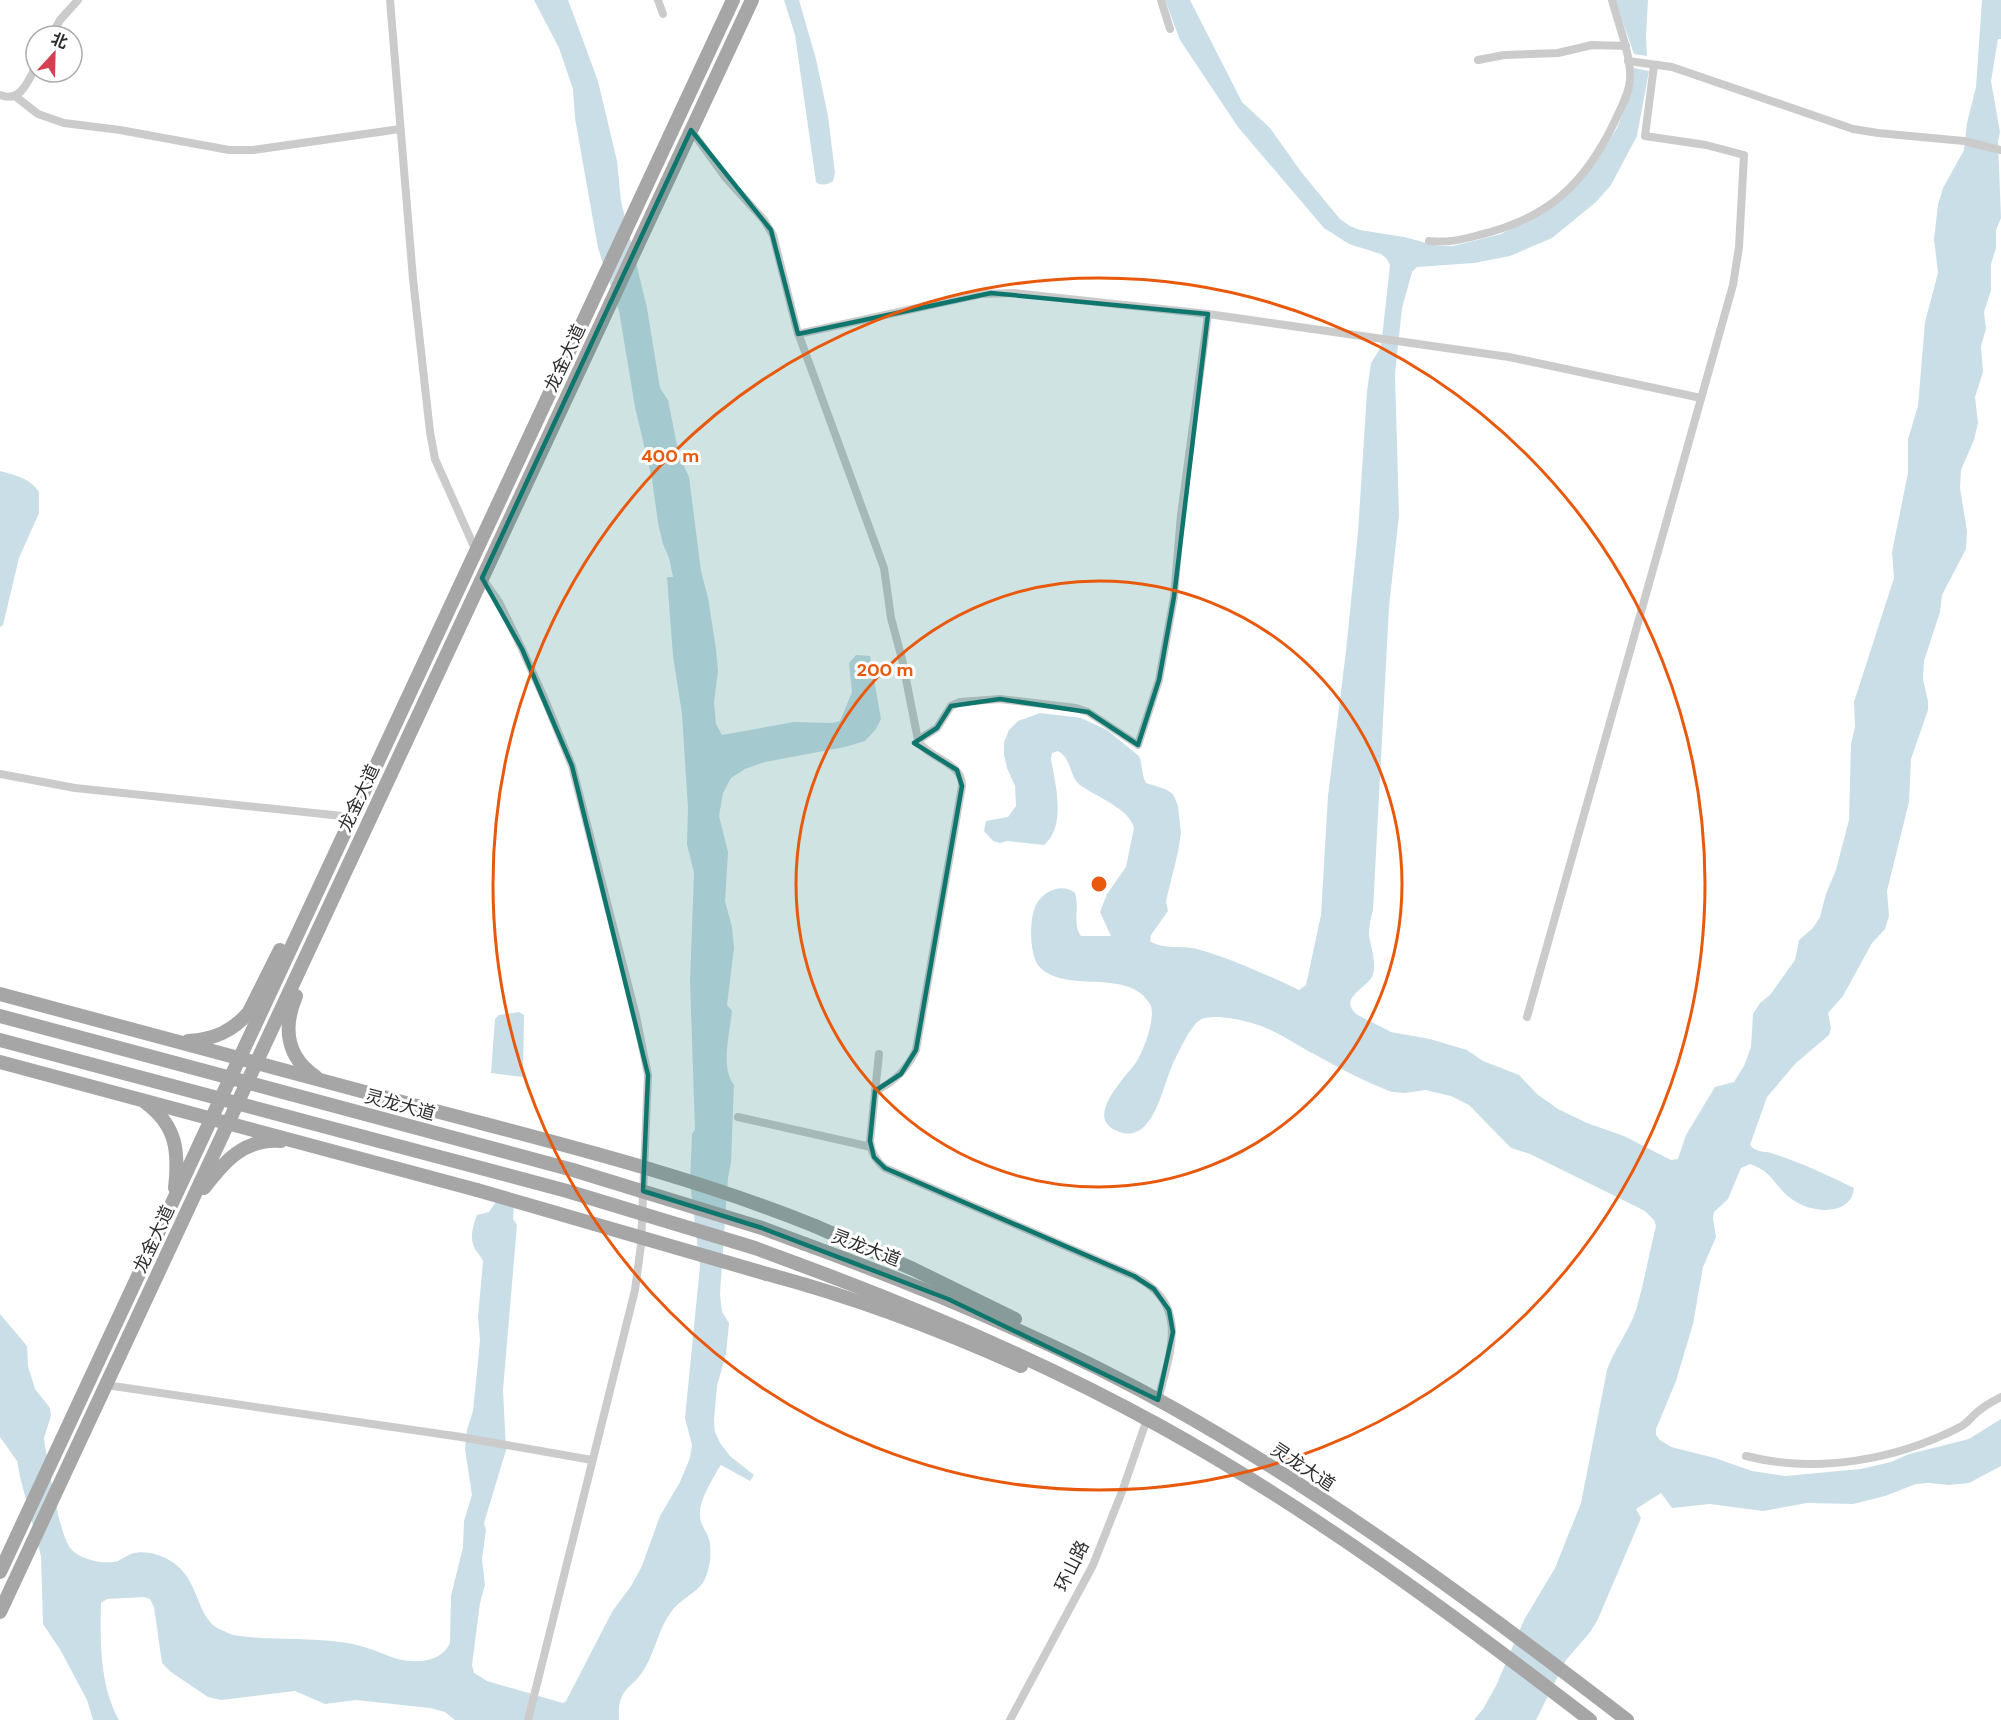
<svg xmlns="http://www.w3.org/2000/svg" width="2001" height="1720" font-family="'DM Sans','Noto Sans SC',sans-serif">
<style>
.water{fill:#cadee8}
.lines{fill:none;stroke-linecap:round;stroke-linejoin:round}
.minor{stroke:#cbcbcb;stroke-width:8}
.primary{stroke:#a6a6a6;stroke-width:14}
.primary-bridge{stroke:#a6a6a6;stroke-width:14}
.marked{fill:#0f766e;fill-opacity:0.2;stroke:#0f766e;stroke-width:4.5;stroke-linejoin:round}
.ring{fill:none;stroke:#e8590c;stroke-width:3}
.labels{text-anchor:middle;stroke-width:6;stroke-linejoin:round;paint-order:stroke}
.street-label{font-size:18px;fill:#2e2e2e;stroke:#fff}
.centre{fill:#e8590c;stroke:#fff;stroke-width:3}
.ring-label{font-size:18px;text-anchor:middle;font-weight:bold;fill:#e8590c;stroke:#fff;stroke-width:6;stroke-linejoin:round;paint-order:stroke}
</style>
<rect width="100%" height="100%" fill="#fff"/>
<g class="water">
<path d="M534,0H568L598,81L617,161L621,201L647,308L660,388L668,400L679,455L689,477L701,571L708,598L716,649L718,671L714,702L716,724L722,735L794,722L833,723L840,721L852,692L849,663L856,655L870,656L881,719L876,729L865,741L845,747L765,762L745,769L731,778L723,793L719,816L728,852L725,901L732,927L734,948L727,1005L732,1011C730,1034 720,1067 734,1085L731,1162L728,1178L720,1294L722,1312L729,1323L726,1354L717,1386L714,1420L715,1432L720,1443L730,1456L754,1475L750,1481L721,1465L718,1469C711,1483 699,1500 700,1515C700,1524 705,1529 708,1536C713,1549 710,1569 704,1581C696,1594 680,1599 671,1612C659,1628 656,1648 646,1666C634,1690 617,1684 619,1720H455L445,1712L430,1708L356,1700L325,1704L295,1691L221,1700L208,1697L171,1672L162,1663L154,1607L150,1599L144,1597L107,1599L101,1603C100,1641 100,1687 119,1720H93L87,1700L61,1651L43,1624L41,1556L20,1477L17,1461L0,1437V1314L27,1346L28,1366L35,1389L50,1408L51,1416L44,1438L45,1446C50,1470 58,1532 71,1549C80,1560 105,1565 118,1561C122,1559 126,1556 131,1554C144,1549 163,1555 174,1563C198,1581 196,1609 213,1625C219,1630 227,1632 233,1635C268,1641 305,1637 340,1642C349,1643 359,1645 367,1648C382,1652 395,1661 411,1661C427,1662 443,1658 450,1643L451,1596L463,1547L464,1521L472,1495L465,1449L467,1430L473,1411L478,1361L480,1340L478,1317L483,1261C481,1256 478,1254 475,1249C469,1238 473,1225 477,1215L489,1212L496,1202L514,1206L513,1219L517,1225L503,1390L506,1450L484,1523L486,1530L482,1559L485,1585L480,1603L472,1665L474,1673L487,1681L563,1703L566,1701L612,1612L631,1586L642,1566L660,1516L680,1482L690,1458L692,1445L685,1418L700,1266L690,1183L692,1134L695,1130L690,981L694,873L687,844L688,808L682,714L673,656L667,577H673L669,558L663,544L658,523L652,479L635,407L619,311L598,248L575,118L573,89L559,48Z"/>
<path d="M784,0H799L816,59L828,116L835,173L833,181C828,185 821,186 816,182L795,35Z"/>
<path d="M1165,0H1190L1242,102L1270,128L1302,173L1340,219L1350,226L1360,230L1404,237L1438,246H1453L1501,234L1541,214L1606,146L1617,128L1632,90L1634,68L1649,71L1637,136L1611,185L1596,202L1552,238L1510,256L1474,263L1417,267L1412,272L1402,308L1395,374L1399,515L1389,607L1373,910C1371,917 1369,926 1369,934C1370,947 1378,963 1372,977C1365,989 1339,998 1356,1014L1391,1032L1430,1039L1467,1050L1483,1061L1519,1075L1537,1094L1558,1109L1587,1123L1624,1136L1671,1160L1678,1159L1686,1135L1715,1087L1734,1082L1744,1066L1751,1047L1753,1014L1760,1003L1770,995L1795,960L1799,940L1813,928L1820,917L1826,894L1836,870L1849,820L1851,744L1855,727L1854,702L1894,578L1892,552L1908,473V439L1918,406L1925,322L1938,273L1934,239L1938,205L1943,188L1964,150L1967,123L1976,87L1982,0H2001V39H1998L1991,81L2000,132L1998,141L2001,218L1996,230V248L1991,264V290L1984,312L1986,329L1981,346L1983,372L1975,397L1978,423L1974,440L1961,470L1960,488L1967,531L1966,549L1942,595L1940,612L1924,661L1923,679L1928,701V710L1911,759L1909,802L1887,891L1889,916L1885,929L1872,943L1843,996L1828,1013L1831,1028L1829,1035L1796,1063L1767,1097L1750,1145C1755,1152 1763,1151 1771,1153C1800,1162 1827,1175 1854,1188C1851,1217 1811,1213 1793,1200C1774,1187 1775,1173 1750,1164L1741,1168L1728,1199L1714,1212L1713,1218L1716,1237L1703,1267L1693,1324L1676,1381L1656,1429V1435L1660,1440L1671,1447L1715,1458L1752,1471L1785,1476L1861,1469L1891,1462L1909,1454L1969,1439L2001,1419V1466L1969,1483L1949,1485L1929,1483L1916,1484L1885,1496L1853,1504L1807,1503L1763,1511L1710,1504L1672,1508L1661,1493L1636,1509L1641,1518L1598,1619L1591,1631L1566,1660L1536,1720H1474L1483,1709L1496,1686L1524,1620L1555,1568L1581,1503L1607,1370C1615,1348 1629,1331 1636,1310C1644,1283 1649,1254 1656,1226L1654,1220L1645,1211L1530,1154L1511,1148L1469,1105L1451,1096L1425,1090L1405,1093L1392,1092C1365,1082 1339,1068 1314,1054C1298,1046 1283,1035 1266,1028C1253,1022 1213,1012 1200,1020C1190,1026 1177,1055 1172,1066C1162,1088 1152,1151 1113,1129C1087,1115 1126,1076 1135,1064C1143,1053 1157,1016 1150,1004C1128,966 1063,996 1038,965C1029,952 1029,916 1037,903C1045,890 1063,883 1075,893C1080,907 1072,924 1081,936H1111L1100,912L1107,894L1126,867L1134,828C1130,809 1095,796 1080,785C1069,776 1072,759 1058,751L1052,753L1051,759C1055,783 1067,826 1044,845L1007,841L1000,843L993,841L984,831L986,821L1008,817L1016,806L1015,786L1007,768L1004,755V742L1009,730L1018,721L1040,713L1081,718L1107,730L1139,756C1143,765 1141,774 1146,783L1165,789L1173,794L1178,806L1181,833L1178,852L1166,901L1168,911L1151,935L1150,941C1163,950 1182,945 1197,949C1232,959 1265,974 1299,990L1306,985L1321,915L1328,796L1346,651L1358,532L1367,392L1371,363L1381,347L1390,265L1386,258L1381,254L1349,244L1324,228L1238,127L1180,40Z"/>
<path d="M1615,0H1648L1646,36L1647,56L1634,54Z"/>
<path d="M0,471C15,475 30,478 39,492V513L19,558L3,625L0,627Z"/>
<path d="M519,1012L524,1015L523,1077L491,1073L495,1019L499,1015Z"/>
</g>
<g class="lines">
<g class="minor">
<path d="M390,0L413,279L430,432L435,459L476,551"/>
<path d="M658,0L663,14"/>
<path d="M1161,0L1170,29"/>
<path d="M51,36L60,20L78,0"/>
<path d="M1478,60L1504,55L1558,53L1592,45L1626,46"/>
<path d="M1628,61L1672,67L1853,129L1878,133L1964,141L2001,150"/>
<path d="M0,95C21,103 28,81 36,66"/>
<path d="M15,96L38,114L64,123L120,130L229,150H253L400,129"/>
<path d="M691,130L725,177L764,220L773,235L797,330L884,568L891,618L902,659L918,740C928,759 963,762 962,786L916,1050C907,1069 895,1082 875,1091"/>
<path d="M1429,241C1447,243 1461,240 1479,235C1547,219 1584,185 1614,123C1620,109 1629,95 1630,80C1632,58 1618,23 1612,0"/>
<path d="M798,334L981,294L1014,293L1208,314L1509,357L1701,398"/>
<path d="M482,578L499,602L522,649L545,700L572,766L636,1016L648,1075L641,1245L635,1290L528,1720"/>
<path d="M918,740L937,728L951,706L960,702L1000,699L1076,708L1088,712L1138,745L1159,680L1174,597L1181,515L1208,314"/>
<path d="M0,774L75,788L352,817"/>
<path d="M1527,1017L1733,285L1739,247L1744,155L1706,145L1645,136L1654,65"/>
<path d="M879,1054L870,1141C871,1153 876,1161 885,1168L1134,1276C1191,1304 1170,1352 1158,1400"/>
<path d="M738,1117L871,1147"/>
<path d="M106,1385L461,1437L592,1460"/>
<path d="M1746,1456C1817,1474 1896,1460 1960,1427C1966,1424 1970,1419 1974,1415C1982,1407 1991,1402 2001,1397"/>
<path d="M1010,1720L1093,1565L1123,1489L1147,1419"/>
</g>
<g class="primary">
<path d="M0,994L417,1106"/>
<path d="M296,996C283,1027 286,1057 316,1077"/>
<path d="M188,1041C214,1039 232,1032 249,1012L280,950"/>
<path d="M0,1062L477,1190"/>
<path d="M146,1103C177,1126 179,1152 175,1188"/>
<path d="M204,1188C224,1162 244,1138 281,1141"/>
<path d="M815,1226L913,1269L1015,1319"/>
<path d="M805,1244C931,1290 1055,1342 1173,1408C1333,1498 1481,1608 1627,1720"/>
<path d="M798,1264C922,1310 1044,1362 1160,1426C1312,1510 1452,1614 1590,1720"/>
<path d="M767,1274C854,1297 939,1329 1021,1366"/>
<path d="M0,1572L733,0"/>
<path d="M0,1612L752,0"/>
</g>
<g class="primary-bridge">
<path d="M0,1016L573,1170L762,1228L805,1244"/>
<path d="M0,1040L567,1191L755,1248L798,1264"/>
<path d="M417,1106C551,1142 687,1174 815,1226"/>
<path d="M477,1190L767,1274"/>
</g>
</g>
<path class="marked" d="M691,130L771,230L798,334L991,293L1208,314L1174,597L1159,680L1138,745L1088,712L1000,699L951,706L937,728L914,743L957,770L962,786L916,1050L901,1074L875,1091L870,1141L874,1157L885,1168L1134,1276L1154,1289L1169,1310L1173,1332L1158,1400L948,1299L762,1228L643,1191L648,1075L572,766L522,649L482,578Z"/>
<g class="ring">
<circle cx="1099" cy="884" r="303"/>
<circle cx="1099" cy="884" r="606"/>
</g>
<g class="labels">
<g class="street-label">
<text transform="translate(565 358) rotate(-65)" y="6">龙金大道</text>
<text transform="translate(359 798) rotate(-65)" y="6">龙金大道</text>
<text transform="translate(400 1105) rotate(15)" y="6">灵龙大道</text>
<text transform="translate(154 1239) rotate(-65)" y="6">龙金大道</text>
<text transform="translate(866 1248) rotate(21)" y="6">灵龙大道</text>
<text transform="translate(1303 1467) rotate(33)" y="6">灵龙大道</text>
<text transform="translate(1072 1566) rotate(-64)" y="6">环山路</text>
</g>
</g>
<circle cx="1099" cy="884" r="9" class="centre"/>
<g class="ring-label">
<text x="670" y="462">400 m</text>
<text x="885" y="676">200 m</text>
</g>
<g transform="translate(54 54) rotate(22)"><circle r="28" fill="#ffffff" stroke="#ababab" stroke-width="1.5"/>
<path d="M0-4.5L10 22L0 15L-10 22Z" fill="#d63e52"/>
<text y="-9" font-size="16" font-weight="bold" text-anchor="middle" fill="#2e2e2e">北</text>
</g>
</svg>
